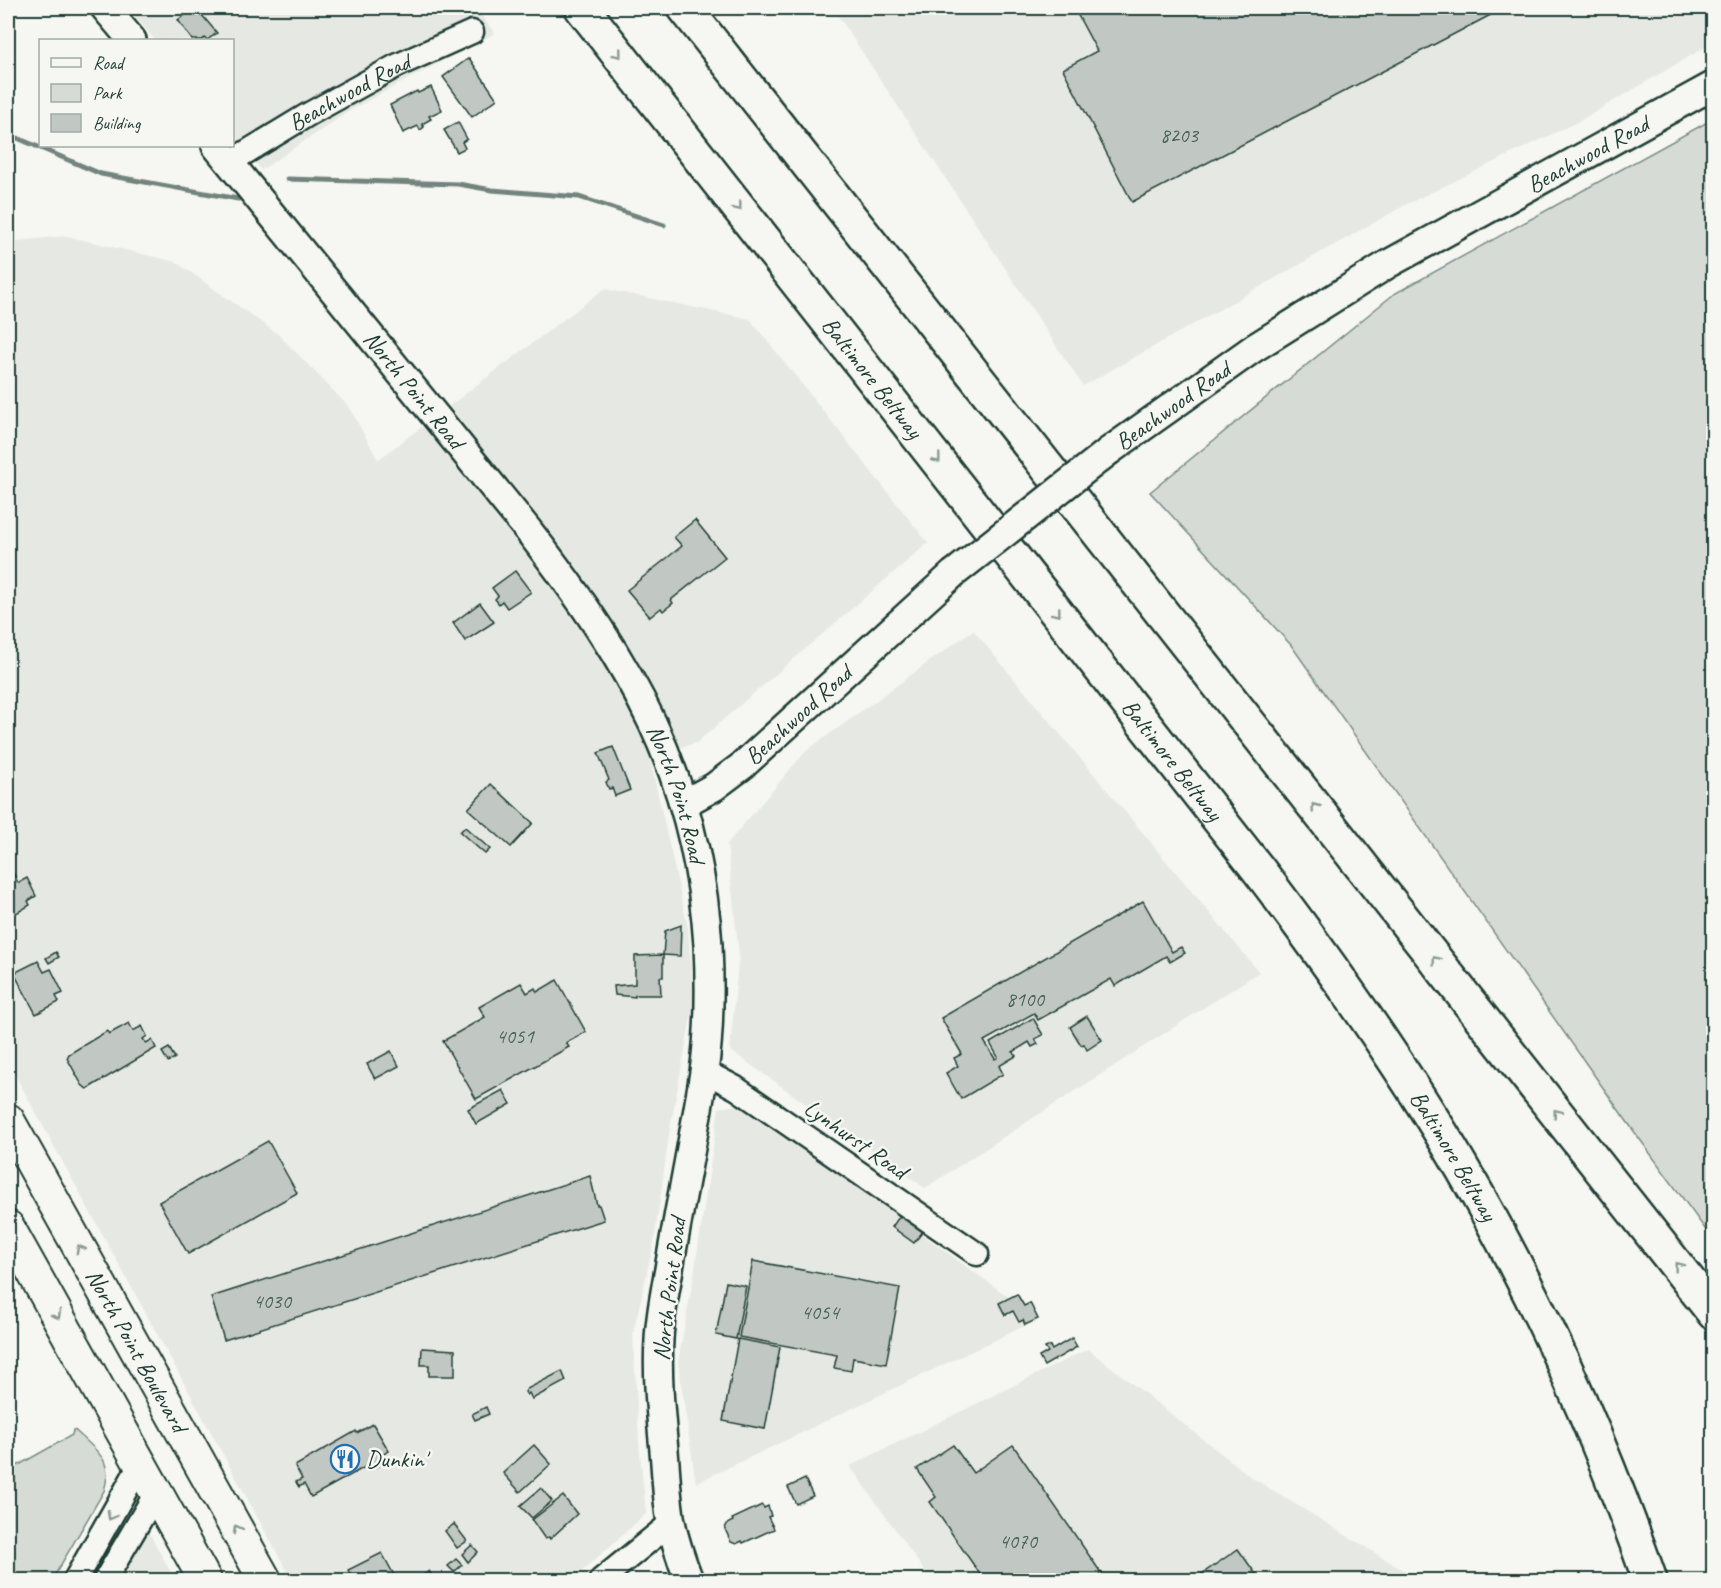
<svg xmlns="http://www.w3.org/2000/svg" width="1721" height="1588" font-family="Caveat,sans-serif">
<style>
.built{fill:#e6e8e4}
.green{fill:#d6dbd6;stroke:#7a8c85;stroke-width:1.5}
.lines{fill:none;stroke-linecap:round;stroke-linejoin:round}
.stream{stroke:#72847d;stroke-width:5}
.building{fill:#c1c8c3;stroke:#1f3d34;stroke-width:1.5}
.minor-casing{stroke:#1f3d34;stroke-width:27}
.tertiary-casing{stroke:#1f3d34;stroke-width:32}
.secondary-casing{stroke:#1f3d34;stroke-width:36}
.motorway-casing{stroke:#1f3d34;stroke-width:38}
.minor{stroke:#f6f6f2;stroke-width:22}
.tertiary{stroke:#f6f6f2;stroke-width:27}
.secondary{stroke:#f6f6f2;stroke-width:32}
.motorway{stroke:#f6f6f2;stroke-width:33}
.tertiary-bridge-casing{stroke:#1f3d34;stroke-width:32;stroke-linecap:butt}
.tertiary-bridge{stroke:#f6f6f2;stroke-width:27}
.oneway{stroke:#8a9a93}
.labels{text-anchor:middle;stroke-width:5;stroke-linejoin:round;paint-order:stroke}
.number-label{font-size:21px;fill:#486058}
.street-label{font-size:24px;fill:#1f3d34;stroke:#f6f6f2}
.poi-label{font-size:24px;fill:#1f3d34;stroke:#f6f6f2;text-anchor:start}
</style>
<rect width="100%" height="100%" fill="#f6f6f2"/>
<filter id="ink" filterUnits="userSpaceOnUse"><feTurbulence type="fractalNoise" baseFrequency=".0167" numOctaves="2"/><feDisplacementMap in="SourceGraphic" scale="12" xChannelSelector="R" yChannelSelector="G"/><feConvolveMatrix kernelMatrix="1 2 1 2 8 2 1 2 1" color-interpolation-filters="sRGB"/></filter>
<g filter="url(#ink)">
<g class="built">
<path d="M128,8H475L495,33L354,108L261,170L233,135L232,40H155Z"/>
<path d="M833,8H1713L1714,42L1583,119L1407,204L1083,386Z"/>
<path d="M66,236L176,262L279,335L349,407L378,460L604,289L750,319L928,543L696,743L649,755L688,928L694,1001L670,1128L654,1242L633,1333L639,1443L646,1514L572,1580H292L8,1062V242Z"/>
<path d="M973,630L1259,972L925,1188L730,1050L739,954L727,844L805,752Z"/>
<path d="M742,1104L1039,1319L696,1483L678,1362L694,1275L719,1108Z"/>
<path d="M1088,1349L1251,1477L1419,1580H931L850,1466Z"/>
<path d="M147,1529L175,1580H118Z"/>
</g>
<g class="green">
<path d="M1713,119V1240L1623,1116L1291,645L1150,492L1394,294Z"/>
<path d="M73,1430L76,1431C97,1452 114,1459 104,1491L52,1580H8V1471L72,1435Z"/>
</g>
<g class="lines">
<g class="stream">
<path d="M8,134L101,174L238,199"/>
<path d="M287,179L458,184L492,190L579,197L664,225"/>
</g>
</g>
<g class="building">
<path d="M194,8H196L217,33L207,40L205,38L202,40H192L178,20Z"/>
<path d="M1074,8H1504L1132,202L1063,69L1097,51Z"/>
<path d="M469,58L497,99L472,117L443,77Z"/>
<path d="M431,87L442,110L429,116L431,119L422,124L424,127L420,130L418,126L403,133L390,105L417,91L418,93Z"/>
<path d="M458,122L467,139L462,142L465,148L457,152L444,130Z"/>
<path d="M695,520L725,557L671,600L673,603L663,611L661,608L650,617L627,590L682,546L674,537Z"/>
<path d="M515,571L531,592L507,608L502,601L499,604L495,599L498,596L492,588Z"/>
<path d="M480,603L494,622L465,641L453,623Z"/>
<path d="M613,747L630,790L615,796L612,788L609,789L606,782L609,780L598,753Z"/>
<path d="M491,784L533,823L511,847L468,809Z"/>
<path d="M465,827L490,849L485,854L460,832Z"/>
<path d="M14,874L18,883L27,878L36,896L28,901L30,905L8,918V878Z"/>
<path d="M1143,901L1172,952L1181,947L1185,953L1170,962L1166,956L1115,986L1111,979L1038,1020L1034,1013L984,1041L995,1059L998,1057L990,1043L1033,1018L1043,1035L1035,1039L1038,1044L1032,1047L1029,1042L1013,1052L1016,1056L999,1066L1003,1074L961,1099L946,1073L958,1066L954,1058L962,1054L941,1018Z"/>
<path d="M681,925L680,956L663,955L665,931Z"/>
<path d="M56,952L59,957L49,963L46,958Z"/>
<path d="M663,955V977H660L661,995H635V997L615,995L614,986L635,984V956Z"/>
<path d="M38,961L44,972L51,969L63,993L56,996L59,1002L36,1014L14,973Z"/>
<path d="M557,980L586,1032L566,1043L569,1047L476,1099L443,1041L485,1017L479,1007L521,983L527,993L535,988L537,992Z"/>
<path d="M1087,1016L1102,1040L1087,1050L1084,1044L1081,1045L1070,1027Z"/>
<path d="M129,1023L133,1031L142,1026L147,1036L143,1039L146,1043L152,1040L156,1048L87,1089L82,1085L67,1058L69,1054L107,1031L109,1034Z"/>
<path d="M169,1048L175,1058L168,1062L162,1052Z"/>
<path d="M391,1051L399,1066L375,1079L367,1064Z"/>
<path d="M503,1090L511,1104L476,1124L468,1109Z"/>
<path d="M268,1141L297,1193L188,1254L159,1202Z"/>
<path d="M590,1176L597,1205H599L604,1220L224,1340L211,1297Z"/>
<path d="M901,1214L924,1230L914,1243L892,1227Z"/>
<path d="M753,1261L900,1288L886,1364L853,1358L851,1371L834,1368L837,1355L739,1337Z"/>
<path d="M726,1282L746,1286L736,1339L716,1335Z"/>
<path d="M1017,1294L1024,1306L1030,1303L1038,1319L1025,1325L1023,1320L1019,1322L1013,1311L1005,1315L999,1303Z"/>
<path d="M1072,1338L1077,1347L1044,1366L1039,1357L1048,1352L1045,1348L1050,1346L1052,1350Z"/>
<path d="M738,1339L780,1347L765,1429L723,1421Z"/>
<path d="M422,1348L455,1350V1376H429V1365H421Z"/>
<path d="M562,1371L566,1381L532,1399L529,1393L527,1395L525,1392L527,1389Z"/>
<path d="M486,1407L489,1414L475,1420L472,1414Z"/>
<path d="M373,1424L389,1451L380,1456L385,1462L368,1471L365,1467L311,1497L304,1484L299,1487L296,1482L302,1479L295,1466L356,1431L357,1433Z"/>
<path d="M534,1445L551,1464L520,1492L503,1473Z"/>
<path d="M953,1445L973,1473L1013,1445L1106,1580H984L930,1502L936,1497L917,1469Z"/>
<path d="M805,1479L813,1496L796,1504L788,1487Z"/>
<path d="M541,1488L552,1501L532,1518L520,1506Z"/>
<path d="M563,1496L577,1514L550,1539L549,1537L545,1539L532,1520Z"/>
<path d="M762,1505L764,1508L768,1506L771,1516L768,1517L774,1529L743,1543L742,1541L736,1544L731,1542L725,1529L727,1524L733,1521L732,1519Z"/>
<path d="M454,1524L467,1541L457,1548L445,1531Z"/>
<path d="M472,1545L478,1552L468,1562L462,1554Z"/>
<path d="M1238,1549L1260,1580H1193Z"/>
<path d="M382,1553L395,1577L388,1580H353L348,1570Z"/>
<path d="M456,1559L462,1565L454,1572L448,1566Z"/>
<path d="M429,1571L433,1577L428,1580H416Z"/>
</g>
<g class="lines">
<g class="minor-casing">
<g id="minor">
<path id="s1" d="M230,162L309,114L396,66L472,32"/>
<path d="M704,1071L736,1088L977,1254"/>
<path d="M75,1580L140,1465"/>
<path d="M105,1580L156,1493"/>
<path d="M601,1580L671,1523"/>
</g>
</g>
<g class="tertiary-casing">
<g id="tertiary">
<path d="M105,8L132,40"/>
<path id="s2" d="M216,146L528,530C631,663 697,774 708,945C710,987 710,1030 704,1072C694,1138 680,1203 669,1269C665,1292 660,1316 659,1340C657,1373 660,1407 663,1440C666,1467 666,1495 671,1522C675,1542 682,1562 689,1580"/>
<path id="s3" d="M1109,451L1254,348L1388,264L1714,85"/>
<path id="s4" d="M685,803L714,787L742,766L953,574"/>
</g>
</g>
<g class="secondary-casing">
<g id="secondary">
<path id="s5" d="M8,1120L265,1580"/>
<path d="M8,1227L205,1580"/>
</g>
</g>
<g class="motorway-casing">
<g id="motorway">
<path id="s6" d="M582,8L1258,869C1331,965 1401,1064 1462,1168C1539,1299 1600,1438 1650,1580"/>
<path d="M685,8L1714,1313"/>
</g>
</g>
<use href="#minor" class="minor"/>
<use href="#tertiary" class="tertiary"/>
<use href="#secondary" class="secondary"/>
<use href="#motorway" class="motorway"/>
<g class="tertiary-bridge-casing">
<path id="tertiary-bridge" d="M953,574L1109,451"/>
</g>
<use href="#tertiary-bridge" class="tertiary-bridge"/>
</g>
<defs><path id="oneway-chevron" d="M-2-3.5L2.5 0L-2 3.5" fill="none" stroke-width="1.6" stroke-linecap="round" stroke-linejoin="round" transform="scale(1.5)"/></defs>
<g class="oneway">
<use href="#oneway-chevron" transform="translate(618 54) rotate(52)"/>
<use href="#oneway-chevron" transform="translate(738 207) rotate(52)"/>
<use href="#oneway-chevron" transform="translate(937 459) rotate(52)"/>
<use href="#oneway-chevron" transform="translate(1057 613) rotate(52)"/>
<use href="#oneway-chevron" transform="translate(1315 807) rotate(-128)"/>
<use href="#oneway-chevron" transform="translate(1436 960) rotate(-128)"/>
<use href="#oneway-chevron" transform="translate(1557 1113) rotate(-128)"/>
<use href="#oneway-chevron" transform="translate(80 1249) rotate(-119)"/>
<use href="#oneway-chevron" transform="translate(1678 1266) rotate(-128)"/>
<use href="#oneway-chevron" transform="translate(57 1315) rotate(60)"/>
<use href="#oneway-chevron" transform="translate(111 1516) rotate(119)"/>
<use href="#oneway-chevron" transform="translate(237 1529) rotate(-119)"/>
</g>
</g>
<defs>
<g id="restaurant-ring" transform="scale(1.5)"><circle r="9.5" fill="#f6f6f2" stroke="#1f6fb2" stroke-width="1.5"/><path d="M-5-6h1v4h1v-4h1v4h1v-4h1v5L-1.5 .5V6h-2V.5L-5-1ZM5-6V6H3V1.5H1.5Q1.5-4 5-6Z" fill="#1f6fb2"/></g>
</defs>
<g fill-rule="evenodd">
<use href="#restaurant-ring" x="345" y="1459"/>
</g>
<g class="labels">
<g class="number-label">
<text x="1179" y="142">8203</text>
<text x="1025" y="1006">8100</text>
<text x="515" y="1043">4051</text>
<text x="272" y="1308">4030</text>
<text x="820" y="1319">4054</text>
<text x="1018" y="1548">4070</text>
</g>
<g class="street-label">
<text dy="8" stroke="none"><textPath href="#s1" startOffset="138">Beachwood Road</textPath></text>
<text dy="8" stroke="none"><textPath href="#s3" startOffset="564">Beachwood Road</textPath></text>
<text dy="8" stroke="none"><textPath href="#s6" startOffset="470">Baltimore Beltway</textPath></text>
<text dy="8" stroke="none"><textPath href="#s2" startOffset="314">North Point Road</textPath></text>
<text dy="8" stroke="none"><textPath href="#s3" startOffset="78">Beachwood Road</textPath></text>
<text dy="8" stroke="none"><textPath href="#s4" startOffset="144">Beachwood Road</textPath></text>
<text dy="8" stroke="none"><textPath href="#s6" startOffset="956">Baltimore Beltway</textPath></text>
<text dy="8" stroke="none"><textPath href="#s2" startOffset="800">North Point Road</textPath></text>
<text transform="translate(856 1139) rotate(35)" y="8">Lynhurst Road</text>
<text dy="8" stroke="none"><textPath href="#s6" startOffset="1442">Baltimore Beltway</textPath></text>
<text transform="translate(669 1289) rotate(-83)" y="8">North Point Road</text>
<text dy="8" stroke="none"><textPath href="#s5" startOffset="264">North Point Boulevard</textPath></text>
</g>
<g class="poi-label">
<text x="366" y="1467">Dunkin'</text>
</g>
</g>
<rect width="1721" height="1588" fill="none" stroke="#f6f6f2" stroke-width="30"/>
<rect x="15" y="15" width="1691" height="1558" fill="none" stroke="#1f3d34" stroke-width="2" filter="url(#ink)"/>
<rect x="39" y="39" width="195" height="108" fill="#f6f6f2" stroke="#a0aca6" stroke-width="1.5"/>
<rect x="51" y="58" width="30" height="9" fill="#f6f6f2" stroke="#a0aca6" stroke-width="1.5"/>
<text x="93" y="69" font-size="18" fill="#1f3d34">Road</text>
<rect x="51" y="84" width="30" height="18" fill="#d6dbd6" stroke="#a0aca6" stroke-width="1.5"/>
<text x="93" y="99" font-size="18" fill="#1f3d34">Park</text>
<rect x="51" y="114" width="30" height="18" fill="#c1c8c3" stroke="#a0aca6" stroke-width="1.5"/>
<text x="93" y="129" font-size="18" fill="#1f3d34">Building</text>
</svg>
